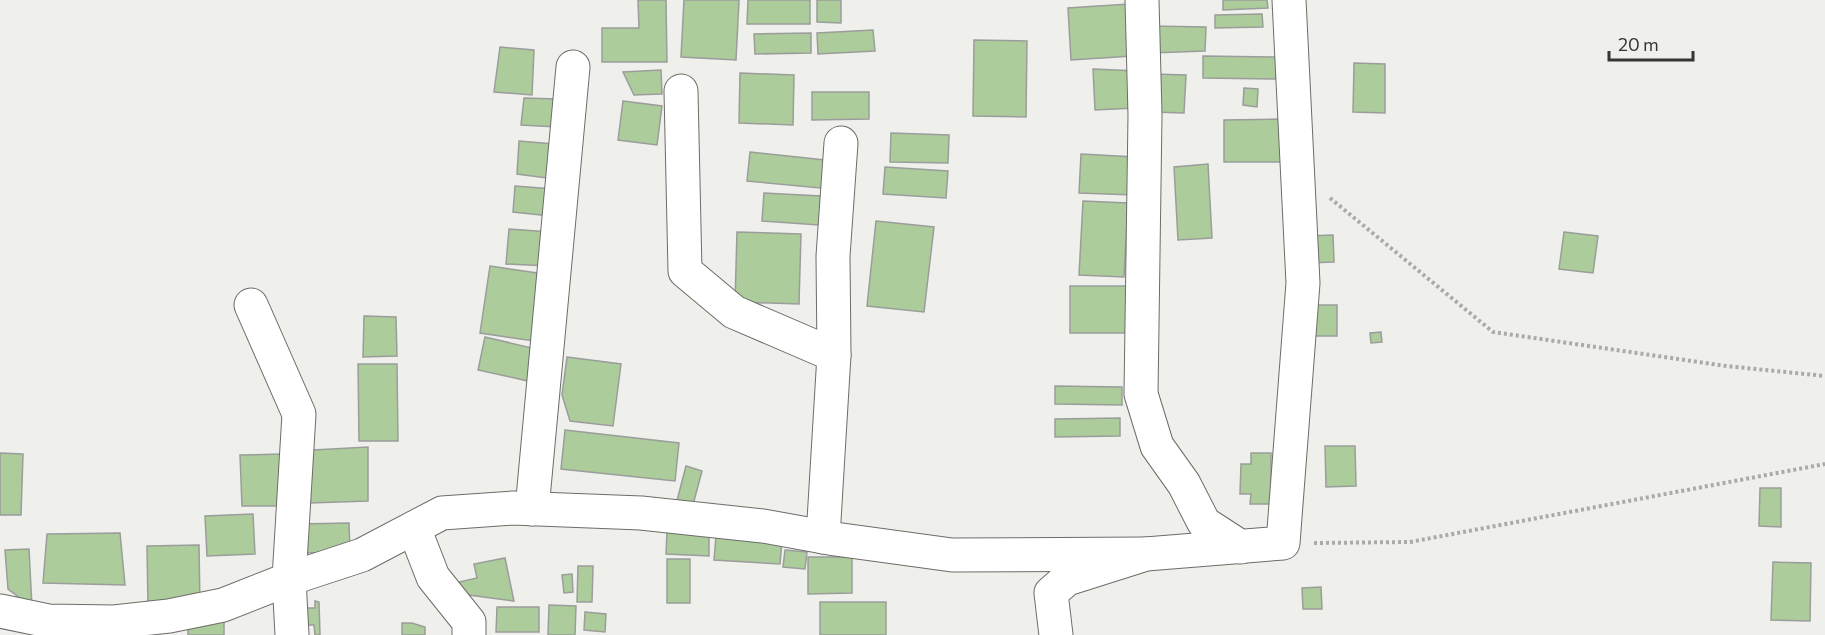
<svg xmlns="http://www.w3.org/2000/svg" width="1825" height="635" font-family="Commissioner,sans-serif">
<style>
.building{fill:#adcc9c;stroke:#9b9d9a;stroke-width:1.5}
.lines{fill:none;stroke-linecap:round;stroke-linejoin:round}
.minor-casing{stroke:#6c6c69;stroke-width:35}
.path{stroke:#aaaaa7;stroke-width:4;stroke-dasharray:3 3;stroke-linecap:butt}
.minor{stroke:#fff;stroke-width:33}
</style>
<rect width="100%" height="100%" fill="#eff0ec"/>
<g class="building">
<path d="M638,0H666L667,62H602V28H639Z"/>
<path d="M684,0H739L736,60L681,57Z"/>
<path d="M748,0H810V24H747Z"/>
<path d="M817,0H841V23L817,22Z"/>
<path d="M1223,0H1267L1268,8L1223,10Z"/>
<path d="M1129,4L1132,56L1071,60L1068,8Z"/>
<path d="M1262,14L1263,27L1215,28V15Z"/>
<path d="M1151,26L1206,27L1205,51L1151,53Z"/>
<path d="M873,30L875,51L818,54L817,33Z"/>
<path d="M811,33V53L755,54L754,34Z"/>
<path d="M974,40L1027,41L1026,117L973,116Z"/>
<path d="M500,47L534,50L532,95L494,92Z"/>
<path d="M1203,56L1276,57V79L1203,78Z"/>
<path d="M1354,63L1385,64V113L1353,112Z"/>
<path d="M1093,69L1137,71L1135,108L1095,110Z"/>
<path d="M661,70L662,94L634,95L623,72Z"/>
<path d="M740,73L794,75L793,125L739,123Z"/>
<path d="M1154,74L1186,75L1184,113L1153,112Z"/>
<path d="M1244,88L1258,89L1257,107L1243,105Z"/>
<path d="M812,92H869V119L812,120Z"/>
<path d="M524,98L557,99V127L521,125Z"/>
<path d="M623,101L662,106L657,145L618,140Z"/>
<path d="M1280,119L1281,162H1224V120Z"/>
<path d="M891,133L949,135L948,163L890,162Z"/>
<path d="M519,141L554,144V179L517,174Z"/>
<path d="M750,152L834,161L831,189L747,181Z"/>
<path d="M1081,154L1135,157L1134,195L1079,193Z"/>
<path d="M1208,164L1212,238L1178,240L1174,167Z"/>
<path d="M885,167L948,171L946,198L883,194Z"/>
<path d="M515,186L553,189L550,216L513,212Z"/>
<path d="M764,193L821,196L819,225L762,221Z"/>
<path d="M1083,201L1128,203L1124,277L1079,275Z"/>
<path d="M876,221L934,227L924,312L867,306Z"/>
<path d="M509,229L550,232L548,266L506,264Z"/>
<path d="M737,232L801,234L799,304L735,302Z"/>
<path d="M1564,232L1598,236L1593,273L1559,269Z"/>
<path d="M1333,235L1334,262L1307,263L1306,236Z"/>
<path d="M490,266L544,274L534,341L480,333Z"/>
<rect x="1070" y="286" width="59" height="47"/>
<path d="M1312,305H1337V336H1311Z"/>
<path d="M364,316L396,317L397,356L363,357Z"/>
<path d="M1381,332L1382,342L1371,343L1370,333Z"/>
<path d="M485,337L536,349L528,381L478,370Z"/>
<path d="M567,357L621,364L613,426L570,421L562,395Z"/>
<path d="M358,364H397L398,441H359Z"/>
<path d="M1055,386L1122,387V405L1055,404Z"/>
<path d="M1120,418V436L1055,437V419Z"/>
<path d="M565,430L679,443L675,481L561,469Z"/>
<path d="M1325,446H1355L1356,486L1326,487Z"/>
<path d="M368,447V501L310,503L313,450Z"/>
<path d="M0,453L23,454L21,515H0Z"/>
<path d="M1251,453H1271V504H1250L1251,494H1240L1241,464H1251Z"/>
<path d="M283,454L284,506H242L240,455Z"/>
<path d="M686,466L702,471L690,516L674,512Z"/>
<path d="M1760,488H1781V527L1759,526Z"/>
<path d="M253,514L255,554L207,556L205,516Z"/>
<path d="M349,523L350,552L300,553L299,524Z"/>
<path d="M667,532L709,534V556L666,554Z"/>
<path d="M120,533L125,585L43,583L47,534Z"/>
<path d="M716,536L782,540L780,564L714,560Z"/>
<path d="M199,545L200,606L148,607L147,546Z"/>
<path d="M29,549L32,607L8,589L5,550Z"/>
<path d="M785,550L807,552L805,569L783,567Z"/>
<path d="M808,557H852V593L808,594Z"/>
<path d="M505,558L514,601L461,594L459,582L477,578L474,564Z"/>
<rect x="667" y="559" width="23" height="44"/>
<path d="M1773,562L1811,563L1810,621L1771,620Z"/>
<path d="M578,566H593L592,602H577Z"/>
<path d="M572,574L573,592L564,593L562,575Z"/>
<path d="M1321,587L1322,609H1303L1302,588Z"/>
<path d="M315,601L319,602L320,635H315L314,625H297L296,608H315Z"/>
<rect x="820" y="602" width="66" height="33"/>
<path d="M549,605L576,606L575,635H548Z"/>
<path d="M497,607H539V632H496Z"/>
<path d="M585,612L606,614L605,632L584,630Z"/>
<rect x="188" y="619" width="36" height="16"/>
<path d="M402,623H412L425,627V635H402Z"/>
</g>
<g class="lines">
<g class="minor-casing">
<g id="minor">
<path d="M1142,0L1145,115L1141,394L1157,446L1184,484L1204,523L1241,547"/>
<path d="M681,91L685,271L734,312L834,355"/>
<path d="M251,305L299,414L289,579L292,635"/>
<path d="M532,509L573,67"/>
<path d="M414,528L433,577L469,622V635"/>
<path d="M823,537L834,355L833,256L841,143"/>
<path d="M0,611L48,621L114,622L169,616L223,605L289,579L362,555L442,513L513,508L641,513L763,526L835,539L952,555L1146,554"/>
<path d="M1056,635L1051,593L1067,579L1146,554L1283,543L1303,283L1289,0"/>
</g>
</g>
<g class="path">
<path d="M1330,198L1493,332L1726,366L1825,376"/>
<path d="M1314,543L1410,542L1825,464"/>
</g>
<use href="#minor" class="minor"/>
</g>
<path d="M1609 51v9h84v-9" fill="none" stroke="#353533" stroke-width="3"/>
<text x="1618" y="51" font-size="18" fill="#353533" stroke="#eff0ec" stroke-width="4.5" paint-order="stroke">20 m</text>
</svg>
